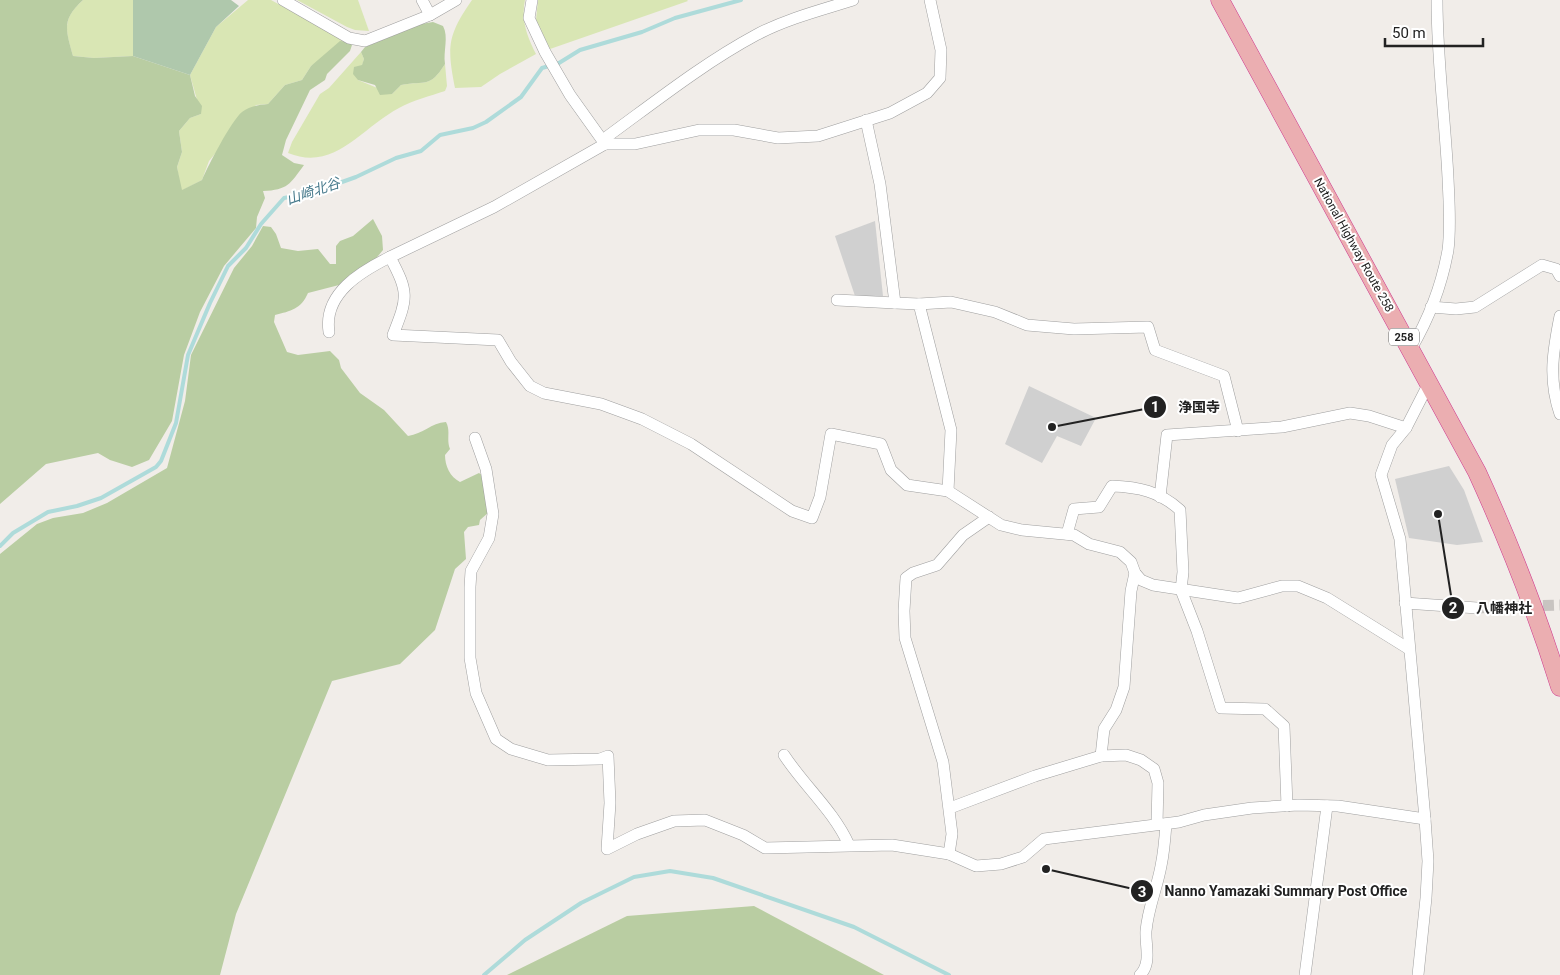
<svg xmlns="http://www.w3.org/2000/svg" width="1560" height="975" font-family="Roboto,'Noto Sans JP',sans-serif">
<style>
.religious{fill:#d0d0d0}
.grass{fill:#d9e6b4}
.forest{fill:#b9cda2}
.cemetery{fill:#afc8ac}
.lines{fill:none;stroke-linecap:round;stroke-linejoin:round}
.stream{stroke:#aedbda;stroke-width:4}
.minor-tunnel{stroke:#c8c4c1;stroke-width:11;stroke-dasharray:11 5.5;stroke-linecap:butt}
.minor-casing{stroke:#9f9f9f;stroke-width:12}
.trunk-casing{stroke:#ce388f;stroke-width:19}
.minor{stroke:#fff;stroke-width:11}
.trunk{stroke:#ebaeb1;stroke-width:18}
.labels{text-anchor:middle;stroke-width:4;stroke-linejoin:round;paint-order:stroke}
.shield{fill:#fff;stroke:#646464;stroke-width:1}
.shield-label{font-size:11px;font-weight:bold;fill:#222}
.street-label{font-size:12px;fill:#222;stroke:#fff}
.water-label{font-size:14px;font-style:italic;fill:#477a8c;stroke:#fff}
.leader{fill:none;stroke:#222;stroke-width:2}
.callout-dot{fill:#222;stroke:#fff;stroke-width:2}
.mark-label{font-size:15px;text-anchor:middle;font-weight:bold;fill:#fff}
.callout-label{font-size:14px;text-anchor:middle;font-weight:bold;fill:#222;stroke:#fff;stroke-width:4;stroke-linejoin:round;paint-order:stroke}
</style>
<rect width="100%" height="100%" fill="#f1ede9"/>
<g class="religious">
<path d="M875,221L883,296H855L835,236Z"/>
<path d="M1029,386L1096,418L1081,446L1057,436L1042,463L1005,444Z"/>
<path d="M1449,466L1464,490L1483,542L1457,545L1409,538L1395,479Z"/>
</g>
<g class="grass">
<path d="M83,0H133V56L94,58L73,56C66,30 61,20 83,0Z"/>
<path d="M248,0H271L348,42L311,66L302,80L285,85L268,104L256,105L209,161L202,180L181,191L177,167L182,152L179,131L190,118L201,114L190,75L216,27Z"/>
<path d="M297,0H358L369,31L355,30L347,27Z"/>
<path d="M472,0H525C521,21 527,36 536,54L500,74L481,87L455,88C447,47 447,36 472,0Z"/>
<path d="M538,0H687L688,1L550,49L536,20Z"/>
<path d="M361,52L364,59L358,80L392,94L401,85C426,80 429,89 445,64L447,86L445,91C430,96 413,100 399,108C361,128 335,172 288,153L292,142L320,94L329,88Z"/>
</g>
<g class="forest">
<path d="M0,0H83C61,20 66,30 73,56L94,58L133,56L190,75L195,96L202,106L201,114L190,118L179,131L182,152L177,167L182,190L202,180C208,166 231,121 242,112C250,106 258,105 268,104L285,85L302,80L311,66L340,41L348,42L352,45L350,51L327,74L325,80L310,90L286,140L282,155L294,163L304,165C290,184 288,190 263,191L265,198L257,217L256,228L224,266L200,312L184,355L172,421L149,460L132,467L110,460L98,453L46,464L0,504Z"/>
<path d="M433,22L443,26C449,37 443,51 445,64C429,89 426,80 401,85L392,94L380,95L375,85L358,80L353,74L354,67L362,65L364,59L361,52L365,47L421,24Z"/>
<path d="M373,219L382,236L383,250L373,262L350,275L339,285L308,293C301,309 291,311 275,315L274,322L287,352L298,355L330,351L339,360L341,368L360,393L384,410L408,436C423,434 431,423 446,422C451,431 446,439 450,449L445,455C445,466 450,477 460,482L479,473L483,476L489,512L480,520L479,525L468,527L464,532L466,559L455,569L435,630L400,664L332,681L236,914L220,975H0V554L37,524L53,518L83,513L107,503L167,468L185,401L191,355L234,268L252,246L263,226L271,227L276,234L281,248L298,251L318,249L330,264H336V246L340,241L353,236Z"/>
<path d="M754,906L884,975H507L627,916Z"/>
</g>
<path class="cemetery" d="M133,0H231L239,6L216,27L190,75L133,56Z"/>
<g class="lines">
<g class="stream">
<path d="M0,546L13,533L48,512L77,506L101,498L156,467L161,461L176,423L188,355L210,303L228,266L246,248L261,224L284,198L314,192L356,177L396,158L421,151L440,135L473,128L486,122L521,97L542,68L559,63L580,50L642,32L675,18L741,0"/>
<path d="M484,975L525,940L581,903L634,877L670,871L713,878L854,927L949,975"/>
</g>
<path class="minor-tunnel" d="M1477,608L1560,605"/>
<g class="minor-casing">
<g id="minor">
<path d="M283,0L349,38L365,41L430,15L456,0"/>
<path d="M422,0L430,15"/>
<path d="M532,0L529,18L545,52L570,95L605,144"/>
<path d="M930,0L941,50L940,78L927,93L890,113L818,136L778,138L734,130H699L635,144H605L494,207L390,257C409,293 408,297 393,335L498,340L511,362L530,386L544,393L601,404L642,419L691,444L792,511L812,518L820,497L831,434L881,444L891,470L907,485L948,491L1001,525L1022,530L1074,535L1089,544L1120,552L1131,562L1135,573L1141,580L1153,585L1238,598L1282,586H1298L1327,598L1409,649"/>
<path d="M866,120L880,184L895,303L919,304L951,430L948,491"/>
<path d="M605,144L608,136C656,101 704,63 756,35C786,19 821,10 853,0"/>
<path d="M837,300L895,303"/>
<path d="M919,304L951,302L995,312L1027,325L1074,329L1148,327L1155,350L1224,376L1238,431"/>
<path d="M1431,307L1456,309L1475,307L1542,265L1556,269L1560,276"/>
<path d="M1560,316C1553,351 1548,379 1560,414"/>
<path d="M329,332C323,293 362,271 390,257"/>
<path d="M1411,349C1428,320 1442,284 1448,250C1451,227 1449,202 1448,178C1445,118 1437,60 1437,0"/>
<path d="M475,438L486,469L493,514L489,538L471,571L470,587V658L476,693L496,739L511,749L548,760L600,759L608,756L610,803L607,849L637,834L674,821L705,820L743,835L765,848L892,845L949,854L976,866L1001,864L1023,857L1044,839L1179,822L1204,815L1252,808L1298,805L1338,806L1425,819"/>
<path d="M1160,497L1167,435L1282,427L1350,413L1369,416L1406,428"/>
<path d="M1067,534L1074,509L1099,507L1112,486C1138,487 1159,491 1180,510L1183,572L1181,590L1197,631L1221,708L1265,709L1284,726L1287,806"/>
<path d="M1405,603L1477,608"/>
<path d="M784,755C805,787 833,810 849,845"/>
<path d="M1101,756L1104,729L1116,710L1124,687L1131,591L1135,573"/>
<path d="M950,808L1035,776L1101,756L1126,755L1141,760L1154,769L1158,783L1157,824"/>
<path d="M949,854L952,834L943,762L905,638L904,611L906,578L913,573L937,565L963,535L989,517"/>
<path d="M1140,975C1152,963 1145,945 1146,931C1148,908 1157,888 1161,866C1164,852 1165,838 1166,824"/>
<path d="M1305,975L1327,806"/>
<path d="M1418,975L1426,898L1428,861L1425,819L1400,539L1381,475L1392,445L1406,428L1429,383"/>
</g>
</g>
<g class="trunk-casing">
<path id="trunk" d="M1220,0L1477,472C1509,542 1537,613 1560,687"/>
</g>
<use href="#minor" class="minor"/>
<use href="#trunk" class="trunk"/>
</g>
<g class="labels">
<rect class="shield" x="1389" y="328.5" width="30" height="17" rx="4"/>
<g class="shield-label">
<text x="1404" y="341">258</text>
</g>
<g class="street-label">
<text transform="translate(1354 245) rotate(61)" y="4">National Highway Route 258</text>
</g>
<g class="water-label">
<text transform="translate(313 191) rotate(-19)" y="5">山崎北谷</text>
</g>
</g>
<path class="leader" d="M1052 427L1155 407M1438 514L1453 608M1046 869L1142 891"/>
<g class="callout-dot">
<circle cx="1052" cy="427" r="5"/>
<circle cx="1438" cy="514" r="5"/>
<circle cx="1046" cy="869" r="5"/>
<circle cx="1155" cy="407" r="12"/>
<circle cx="1453" cy="608" r="12"/>
<circle cx="1142" cy="891" r="12"/>
</g>
<g class="mark-label">
<text x="1155" y="412">1</text>
<text x="1453" y="613">2</text>
<text x="1142" y="897">3</text>
</g>
<g class="callout-label">
<text x="1199" y="412">浄国寺</text>
<text x="1504" y="613">八幡神社</text>
<text x="1286" y="896">Nanno Yamazaki Summary Post Office</text>
</g>
<path d="M1385 38v8h98v-8" fill="none" stroke="#222222" stroke-width="2.5"/>
<text x="1392" y="38" font-size="15" fill="#222222" stroke="#ffffff" stroke-width="4" paint-order="stroke">50 m</text>
</svg>
